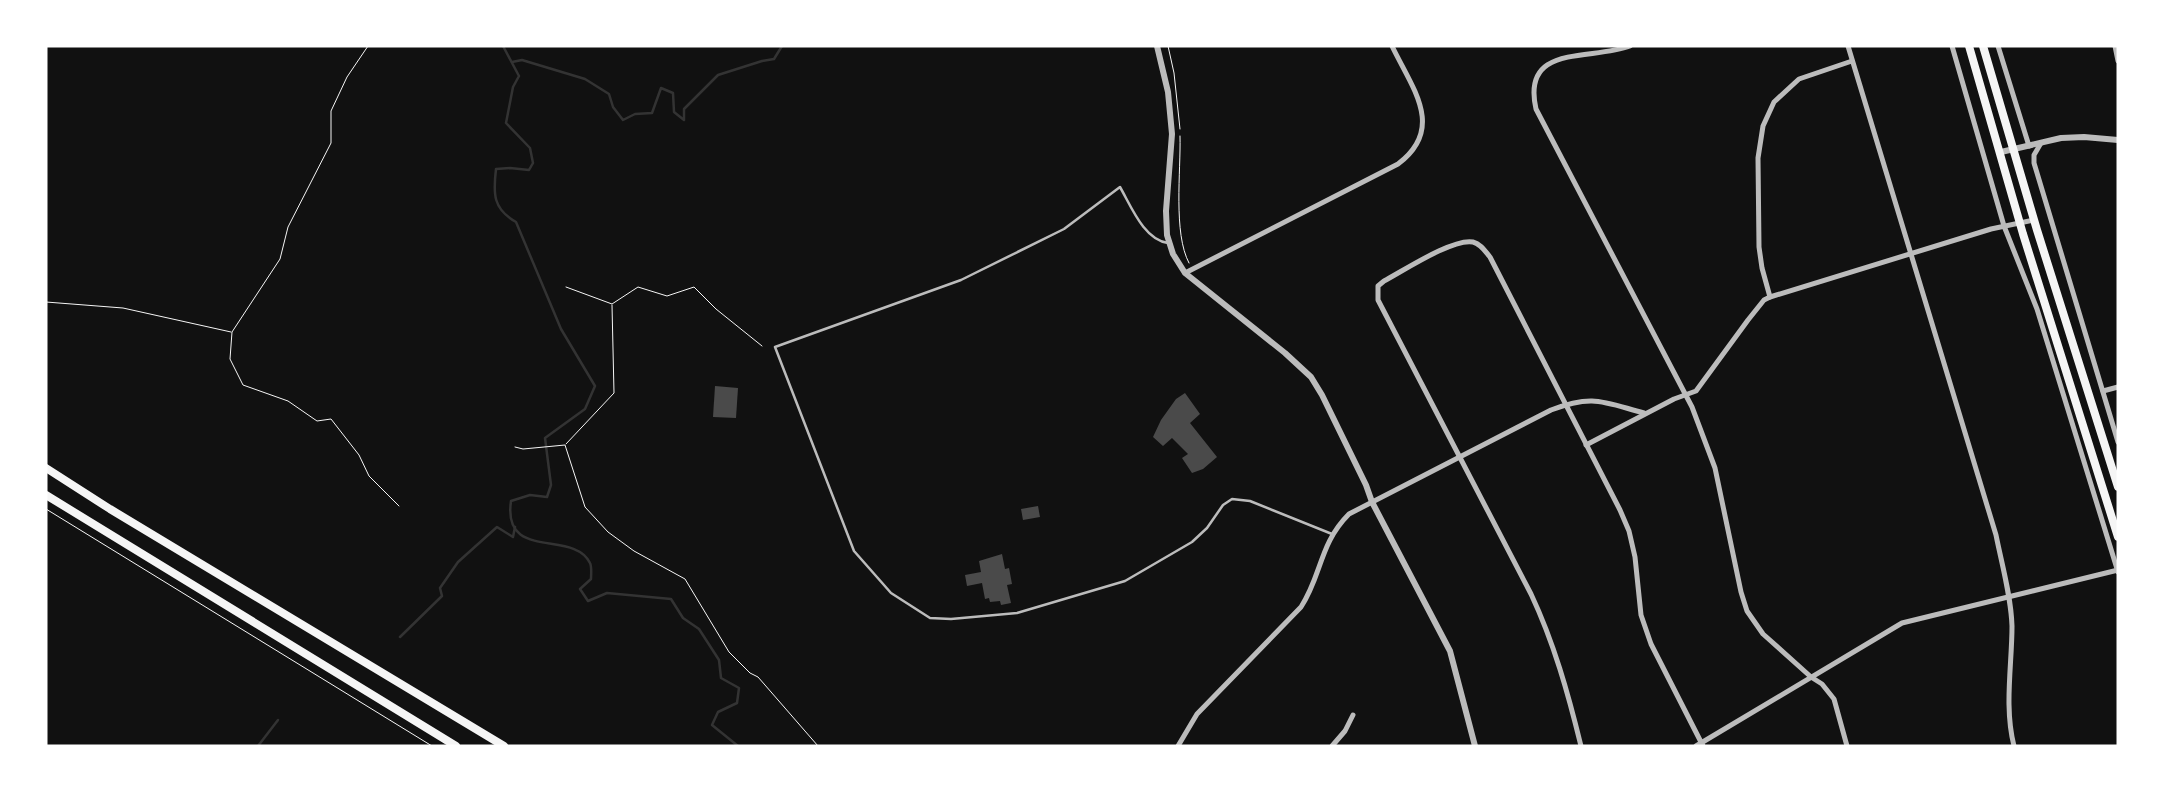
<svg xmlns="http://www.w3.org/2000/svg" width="2164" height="792" font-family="Helvetica,sans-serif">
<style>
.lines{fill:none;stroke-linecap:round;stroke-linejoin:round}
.stream{stroke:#333;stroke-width:2.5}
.building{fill:#4a4a4a}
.path{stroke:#f5f5f5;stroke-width:1}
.service{stroke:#bcbcbc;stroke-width:2.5}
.minor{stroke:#bcbcbc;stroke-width:5}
.tertiary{stroke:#bcbcbc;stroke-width:6}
.primary{stroke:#f5f5f5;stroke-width:8}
</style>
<rect width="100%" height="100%" fill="#111"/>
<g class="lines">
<g class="stream">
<path d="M503,46L519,76L513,87L506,123L530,148L533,163L529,170L510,168L496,169C493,194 493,209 516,222L561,329L595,386L585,409L545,438L551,485L547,497L530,495L511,501C502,562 574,529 590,563C592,567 591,575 591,579L580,589L588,601L607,593L671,599L683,618L699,629L719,660L721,678L739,688L737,703L718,712L712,725L738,746"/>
<path d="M512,62L522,60L585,79L609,94L613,107L623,120L635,114L652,113L661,88L673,93L674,112L684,120V109L718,75L762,61L774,59L782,46"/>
<path d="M400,637L442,596L440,588L458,562L497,527L513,537L515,527"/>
<path d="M258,746L278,720"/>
</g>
</g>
<g class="building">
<path d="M715,386L738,388L736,418L713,417Z"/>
<path d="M1185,393L1200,414L1190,423L1217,457L1203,469L1192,473L1182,458L1188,454L1172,438L1163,446L1153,437L1161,420L1176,399Z"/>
<path d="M1038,506L1040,517L1023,520L1021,509Z"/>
<path d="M1002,554L1005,569L1009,568L1012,584L1007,585L1011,603L1001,605L1000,601L990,602L989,598L985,599L982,583L967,586L965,575L981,572L979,561Z"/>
</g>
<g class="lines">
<g class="path">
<path d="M368,46L347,77L331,111V143L288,227L280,259L232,332L230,359L243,385L288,401L317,421L331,419L359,455L369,476L399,506"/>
<path d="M1168,46L1174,73L1180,129"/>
<path d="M1180,136C1181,171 1173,233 1189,263"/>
<path d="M566,287L612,304L638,287L667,296L694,287L716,309L762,346"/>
<path d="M46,302L123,308L231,332"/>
<path d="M566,444L614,393L612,305"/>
<path d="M515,447L523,449L565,445L585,507L608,532L634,551L685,579L729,652L750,673L758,677L818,746"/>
<path d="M46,509L432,746"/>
</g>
<path class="service" d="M1168,243C1144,240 1131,206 1120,187L1064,229L961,280L775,347L854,551L891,593L930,618L951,619L1017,613L1125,581L1192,542L1207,528L1223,505L1232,499L1250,501L1332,534"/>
<g class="minor">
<path d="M1630,46C1591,61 1521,43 1536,109L1692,407L1715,468L1741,592L1747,611L1763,634L1811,677L1822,684L1834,699L1847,746"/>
<path d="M1848,46L1996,535C2002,565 2011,596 2012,626C2012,665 2004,707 2014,746"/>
<path d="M1952,46L2004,226L2037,309L2118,572"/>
<path d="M1998,46L2029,146"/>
<path d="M2115,46L2118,61"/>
<path d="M2041,143L2034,155V163L2118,442"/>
<path d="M1185,273L1398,164C1446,128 1412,88 1392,46"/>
<path d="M1770,297L1762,268L1759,247L1758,158L1763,126L1774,102L1799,79L1852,61"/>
<path d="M2103,391L2118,387"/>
<path d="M1586,445L1674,399L1696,391L1748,320L1764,300L1770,297L1991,229L2034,220"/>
<path d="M1178,746L1197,714L1301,607C1322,575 1319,544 1349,514L1551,410C1593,394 1603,402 1644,413"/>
<path d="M1332,746L1345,731L1353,715"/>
<path d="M1581,746C1568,693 1554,643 1531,594L1378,300V286L1384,281C1403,271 1453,238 1473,242C1481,244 1485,251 1490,257L1620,510L1629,531L1635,557L1641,615L1651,644L1703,746"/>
<path d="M1696,746L1902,623L2118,570"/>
</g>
<g class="tertiary">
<path d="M1157,46L1168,92L1172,134L1166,211L1167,235L1173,254L1185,273L1285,353L1311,377L1322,395L1366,485L1372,502L1450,651L1475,746"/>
<path d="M2001,152L2061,138L2084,137L2118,140"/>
</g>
<g class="primary">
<path d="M1969,46L2023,234L2118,537"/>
<path d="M1983,46L2037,230L2118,487"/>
<path d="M46,468L110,509L504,746"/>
<path d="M46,495L456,746"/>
</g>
</g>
<rect width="2164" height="792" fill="none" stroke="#ffffff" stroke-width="95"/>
</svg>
